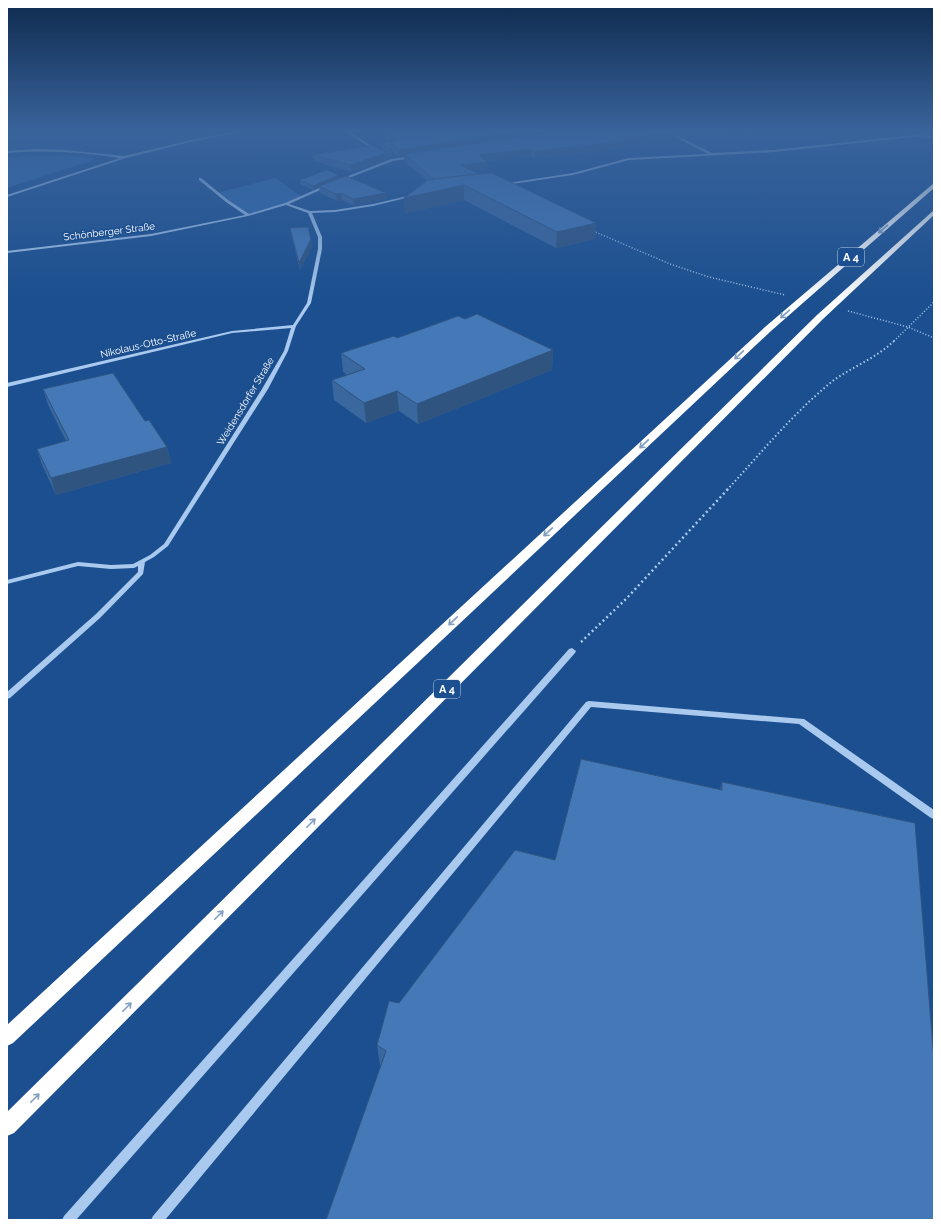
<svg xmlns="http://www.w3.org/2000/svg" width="941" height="1227" font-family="Raleway,sans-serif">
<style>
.green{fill:#2e69ad}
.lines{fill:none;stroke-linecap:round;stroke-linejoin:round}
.path-far2{stroke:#a9c9ee;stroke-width:1.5;stroke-dasharray:1 2;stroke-linecap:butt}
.path-far1{stroke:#a9c9ee;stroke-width:2;stroke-dasharray:1.5 2.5;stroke-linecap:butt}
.path{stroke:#a9c9ee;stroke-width:2.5;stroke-dasharray:2 3;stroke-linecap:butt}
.minor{fill:#a9c9ee;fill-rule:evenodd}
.highway{fill:#fff;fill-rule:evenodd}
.wall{fill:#3a679d}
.shaded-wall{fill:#305480}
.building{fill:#4478b7;stroke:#305480}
.oneway{stroke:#829ec1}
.labels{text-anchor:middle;stroke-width:3;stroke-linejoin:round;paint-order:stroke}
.far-street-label{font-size:10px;fill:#fff;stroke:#1b4f8f}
.shield{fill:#1b4f8f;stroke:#bbcadd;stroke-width:1}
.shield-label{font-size:11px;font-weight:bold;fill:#fff}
</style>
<rect width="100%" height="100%" fill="#1b4f8f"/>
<g class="green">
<path d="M69,155L93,158L94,160L7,188V158Z"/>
<path d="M275,178L302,197L286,204L248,215L218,193Z"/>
</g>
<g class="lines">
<g class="path-far2">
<path d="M593,231L670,264L709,277L785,295"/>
<path d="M848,311L908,327L934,338"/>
<path d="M894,341L934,302"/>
</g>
<path class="path-far1" d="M727,490C761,453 795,411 834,380C854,366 878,357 895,340"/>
<path class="path" d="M581,642L626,599L728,489"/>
<g class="minor">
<path d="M237,131H244L191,142L126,158L7,197V195L120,158C83,152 45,150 7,153V151L36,149L65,150L124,156L191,140Z"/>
<path d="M345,131H348L378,150L375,151Z"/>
<path d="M664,131H668L712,153L774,150L913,135L933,136L934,138L913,137L774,152L629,160L573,175L504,185L502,184L573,173L629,158L708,154Z"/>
<path d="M413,156L414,158L393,161L341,181L338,180L391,159Z"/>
<path d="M199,178H201L228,200L249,214L285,203L326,185L327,187L289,204L310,211L335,210L373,204L412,195L414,196L373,206L335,212L312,213L322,237V249L311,303L296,326L288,351L268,389L168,546L154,557L145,562L143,574L100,618L10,698L7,699V692L96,614L138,572V566L134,568L111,569L78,566L7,584V580L78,562L111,565L133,564L150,555L164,544L262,389L284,351L291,328L232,333L7,387V383L232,331L293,325L307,303L318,249V237L308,213L286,205L248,216L151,236L7,253V251L151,234L245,215L226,202L199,180Z"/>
<path d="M572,648L576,651L575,653L76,1220H62L64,1216L569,649Z"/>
<path d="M589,701L804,719L934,810V819L931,818L799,724L591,707L165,1220H151L153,1216L586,702Z"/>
</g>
<g class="highway">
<path d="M934,183V188L771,331L13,1043L7,1046V1025L765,327Z"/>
<path d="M934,210V215L823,319L14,1133L7,1136V1112L817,315Z"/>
</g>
</g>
<g class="wall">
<path d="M383,131H755V133L685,138L677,134L676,139L625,145V148L535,158L531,156L488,161V169L472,171L596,223L595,239L556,248L464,200L405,213L404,198L428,181L404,161V156L399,157L392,151V157L386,153L387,160L351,172L314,161L313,155L381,150V143L390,141L386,139L385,133Z"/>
<path d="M756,131H793L759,135Z"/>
<path d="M894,131H934V136L933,134H906Z"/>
<path d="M339,175L340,178L386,199L354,206L342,200L337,201L320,193L319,187L313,190L300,184V180Z"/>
<path d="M290,228L311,239L312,246L300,270L291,235Z"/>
<path d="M465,319L553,350L552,370L418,424L399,411L366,423L334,400L332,380L347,375L343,372L341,353Z"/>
<path d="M43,389L167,447L171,463L56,495L42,465L37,449L66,441L48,405Z"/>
<path d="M722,782L915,823L380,1066L377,1045L399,1003L555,860L720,789Z"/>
</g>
<g class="shaded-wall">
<path d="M523,131H581L404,154V156L399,157V150Z"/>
<path d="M686,131H755V133L685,138Z"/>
<path d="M760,131H793L759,135Z"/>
<path d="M810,131H825L809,133Z"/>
<path d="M855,131H872L855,132Z"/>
<path d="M677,132L676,139L625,145V148L535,158V151L622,139Z"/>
<path d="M531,149V156L479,162V155Z"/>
<path d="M386,153L387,160L351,172V165Z"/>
<path d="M488,162V169L460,172V165Z"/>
<path d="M339,175L340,179L319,186V187L313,190V186Z"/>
<path d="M464,185V200L405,213L404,198Z"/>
<path d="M341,193L342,200L337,201L336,194Z"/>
<path d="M386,193V199L354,206L353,199Z"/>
<path d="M596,223L595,239L556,248L557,232Z"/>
<path d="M311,239L312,246L300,270L299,263Z"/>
<path d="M553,350L552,370L418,424L417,404Z"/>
<path d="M397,391L399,411L366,423L364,403Z"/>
<path d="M167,447L171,463L56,495L51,478Z"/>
</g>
<g class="building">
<path d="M390,131H523L399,150L390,142L392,150L381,143L399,140L385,132Z"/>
<path d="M564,131H675L677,132L622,139L626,141L535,151L531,149L479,155L488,162L460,165L479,174L459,176L434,179L404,154L526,136Z"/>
<path d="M373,145L386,153L351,165L313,155Z"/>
<path d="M327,170L339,175L313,186L300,180Z"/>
<path d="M492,173L596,223L557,232L464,185L404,198L428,180L459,176Z"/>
<path d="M346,176L386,193L353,199L341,193L336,194L319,186Z"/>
<path d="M308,227L311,239L299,263L290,228Z"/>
<path d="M477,314L553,350L417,404L397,391L364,403L332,380L365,369L341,353L394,336L397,338L458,316L465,319Z"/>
<path d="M113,373L145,421L149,420L167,447L51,478L37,449L69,440L43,389Z"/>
<path d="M581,759L722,790V782L915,823L934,1060V1220H326L386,1051L377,1045L389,1001L399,1003L515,850L555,860Z"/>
</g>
<defs><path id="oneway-shaft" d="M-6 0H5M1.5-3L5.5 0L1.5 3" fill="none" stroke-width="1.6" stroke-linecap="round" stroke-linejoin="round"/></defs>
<g class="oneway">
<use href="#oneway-shaft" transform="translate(883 229) rotate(139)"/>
<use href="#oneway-shaft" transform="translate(785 314) rotate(139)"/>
<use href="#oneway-shaft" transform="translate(739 355) rotate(137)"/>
<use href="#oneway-shaft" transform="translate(644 444) rotate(137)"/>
<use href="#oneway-shaft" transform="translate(548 532) rotate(137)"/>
<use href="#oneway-shaft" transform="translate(453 621) rotate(137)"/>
<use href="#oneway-shaft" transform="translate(311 823) rotate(-45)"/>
<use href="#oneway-shaft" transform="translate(219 915) rotate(-45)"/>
<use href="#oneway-shaft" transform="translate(127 1007) rotate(-45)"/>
<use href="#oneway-shaft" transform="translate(35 1098) rotate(-45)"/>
</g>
<linearGradient id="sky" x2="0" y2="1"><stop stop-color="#0f2b4f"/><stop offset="0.43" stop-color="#39639b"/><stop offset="1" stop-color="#39639b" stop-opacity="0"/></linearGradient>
<rect width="941" height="303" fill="url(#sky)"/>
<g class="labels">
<g class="far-street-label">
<text transform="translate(109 231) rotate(-7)" y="4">Schönberger Straße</text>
<text transform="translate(148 343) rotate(-13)" y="4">Nikolaus-Otto-Straße</text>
<text transform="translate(245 401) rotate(-59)" y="4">Weidensdorfer Straße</text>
</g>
<g class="shield">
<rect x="838" y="248" width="26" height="18" rx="3"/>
<rect x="434" y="680" width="26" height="18" rx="3"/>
</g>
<g class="shield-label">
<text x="851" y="261">A 4</text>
<text x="447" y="693">A 4</text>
</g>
</g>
<rect width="941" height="1227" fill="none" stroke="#ffffff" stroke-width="16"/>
</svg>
